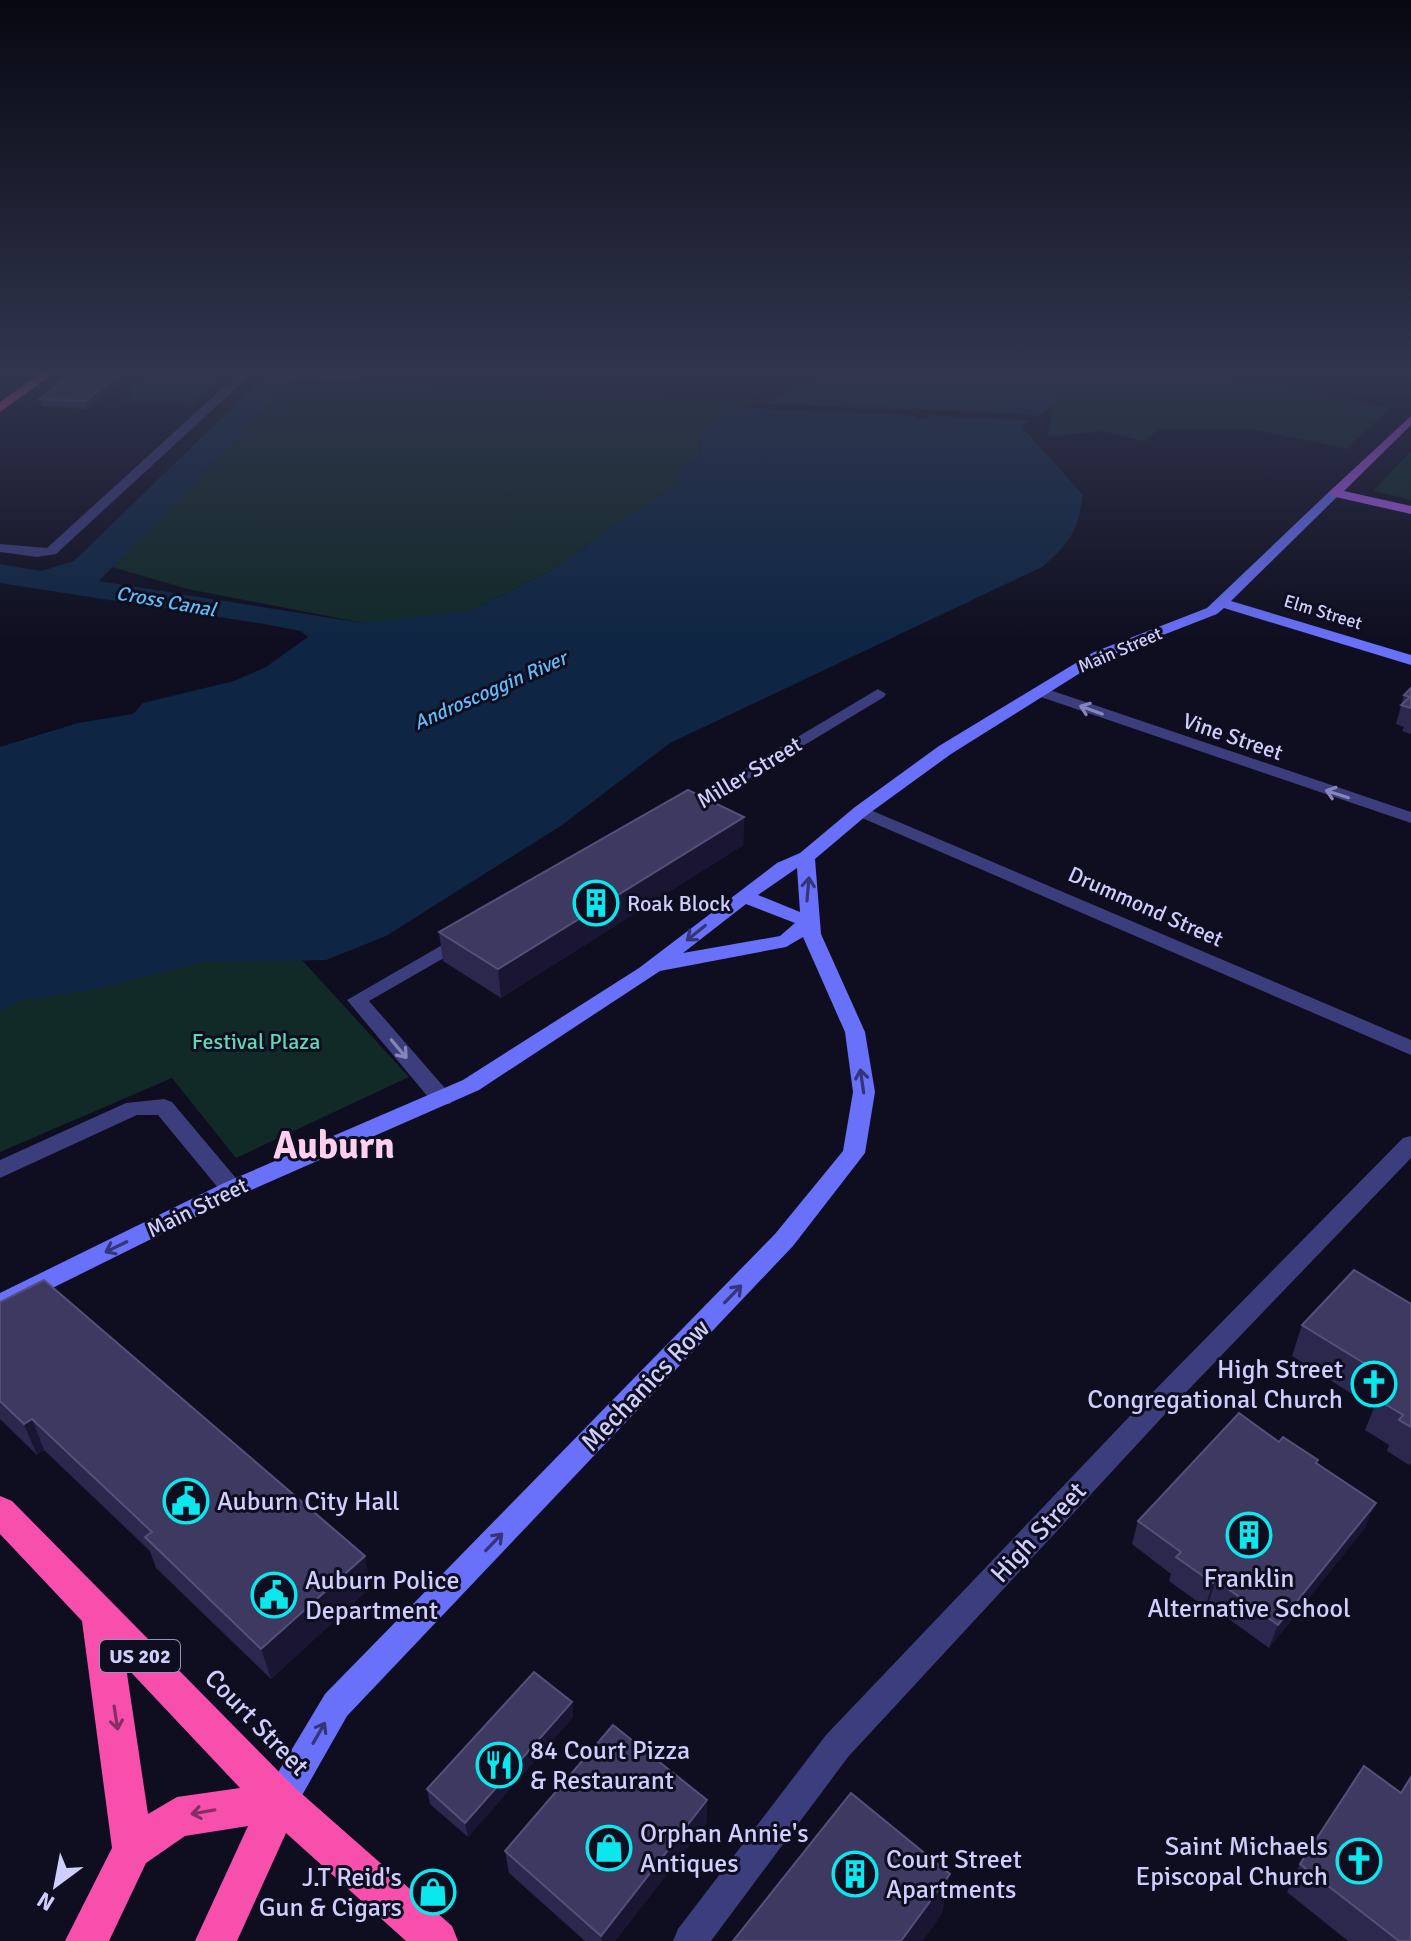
<svg xmlns="http://www.w3.org/2000/svg" width="1411" height="1941" font-family="Signika,sans-serif">
<style>
.green{fill:#112927}
.water{fill:#0e2643}
.pier{fill:#0f0e20}
.lines{fill:none;stroke-linecap:round;stroke-linejoin:round}
.street{fill:#3b3d7d;fill-rule:evenodd}
.secondary{fill:#6970f9;fill-rule:evenodd}
.primary{fill:#b25af8;fill-rule:evenodd}
.highway{fill:#f84fac;fill-rule:evenodd}
.wall{fill:#2b274d}
.shaded-wall{fill:#191533}
.building{fill:#3d3960;stroke:#545079;stroke-width:2}
.oneway{stroke:#8686bd}
.oneway2{stroke:#333577}
.oneway3{stroke:#842e66}
.labels{text-anchor:middle;stroke-width:6;stroke-linejoin:round;paint-order:stroke}
.far-street-label{font-size:18px;fill:#d0cefd;stroke:#0f0e20}
.far-water-label{font-size:20px;font-style:italic;fill:#61bdf8;stroke:#0f0e20}
.shield{fill:#0f0e20;stroke:#9694bb;stroke-width:2}
.shield-label{font-size:20px;font-weight:bold;fill:#d0cefd}
.street-label{font-size:22px;fill:#d0cefd;stroke:#0f0e20}
.poi-label{font-size:22px;fill:#d0cefd;stroke:#0f0e20;text-anchor:start}
.park-label{font-size:22px;fill:#5ed9b2;stroke:#0f0e20}
.near-poi-label{font-size:26px;fill:#d0cefd;stroke:#0f0e20;text-anchor:start}
.near-street-label{font-size:26px;fill:#d0cefd;stroke:#0f0e20}
.town-label{font-size:38px;font-weight:bold;fill:#fdd0f0;stroke:#0f0e20}
</style>
<rect width="100%" height="100%" fill="#0f0e20"/>
<g class="green">
<path d="M153,369L156,372L225,375L192,405L124,401L134,393L126,392Z"/>
<path d="M1065,369H1186L1390,408L1347,449L1257,430L1159,429L1144,441L1101,431L1047,437L1054,398Z"/>
<path d="M294,383L732,399L772,401L699,443L700,457L683,468L673,488L614,525L556,568L473,610L433,618L363,623L188,589L112,567Z"/>
<path d="M1411,451V500L1373,491Z"/>
<path d="M290,947L409,1077L236,1158L172,1078L0,1152V997C50,993 100,997 142,967Z"/>
</g>
<path class="water" d="M272,369H307L99,581L363,623L473,610L556,568L614,525L673,488L683,468L700,457V434L714,421L772,401L824,369H1073C1077,397 1042,413 1021,426L1083,495C1077,533 1070,543 1042,567L670,743L562,825L386,936L326,960L205,962L86,991L17,1001L0,1011V747L78,723L133,714L143,703L234,681L266,667L308,637L301,631L264,624L0,583V564L41,571L74,561Z"/>
<path class="pier" d="M753,404L924,409L1045,416L1037,421L931,416L928,419H915L917,416L739,408Z"/>
<g class="lines">
<g class="street">
<path d="M181,369H255L359,376L364,379L359,382L249,376L56,554L37,557L0,552V544L47,548L237,375L186,372Z"/>
<path d="M1373,369L1411,372V378Z"/>
<path d="M1041,687L1411,812V823L1035,695L1033,692Z"/>
<path d="M878,689L886,694L884,697L687,816H675L672,812Z"/>
<path d="M861,806L1411,1040V1055L855,815L852,811L855,807Z"/>
<path d="M463,933L470,935L473,939L470,943L369,1001L450,1094L453,1099L450,1104H434L347,1000Z"/>
<path d="M164,1099L172,1102L240,1183L244,1189L240,1195H224L158,1115H137L0,1178V1160L126,1103Z"/>
<path d="M1411,1136V1158L1167,1412L848,1757L711,1941H673L678,1929L826,1735L1149,1396L1403,1138Z"/>
</g>
<path class="secondary" d="M1331,490L1341,493L1231,601L1411,655V665L1224,608L1217,614L1104,658L951,754L867,815L815,859L821,934L865,1032L875,1092L865,1153L793,1246L347,1716L292,1813L280,1817L268,1813L264,1801L268,1789L325,1694L775,1234L843,1151L853,1092L845,1032L803,937L786,947L660,971L479,1090L240,1195L0,1314V1293L224,1183L463,1080L639,968L777,863L800,853L855,807L939,746L1094,652L1207,608ZM797,868L800,912L758,895ZM746,904L795,923L780,936L683,953Z"/>
<path class="primary" d="M1411,416V425L1344,491L1411,506V514L1331,496V490Z"/>
<g class="highway">
<path d="M46,369H60L0,412V402Z"/>
<path d="M0,1496L12,1501L294,1787L452,1926L458,1941H406L286,1833L237,1941H195L248,1826L185,1836L146,1863L109,1941H65L112,1848L82,1621L0,1534ZM126,1667L240,1788L177,1797L148,1814Z"/>
</g>
</g>
<g class="wall">
<path d="M136,370L87,409L42,406L40,399Z"/>
<path d="M1411,688V734L1402,731L1404,727L1396,724L1404,695Z"/>
<path d="M744,817L743,845L501,998L443,961L439,932Z"/>
<path d="M0,1302L371,1587L271,1679L156,1568L150,1551L44,1450L37,1455L0,1419Z"/>
<path d="M1411,1304V1463L1409,1465L1387,1451L1389,1445L1365,1430L1374,1408L1292,1356L1302,1325Z"/>
<path d="M1279,1442L1317,1464L1366,1526L1269,1648L1208,1604L1205,1607L1169,1581L1171,1574L1132,1544L1138,1521Z"/>
<path d="M572,1702L573,1717L468,1837L430,1804L427,1789Z"/>
<path d="M707,1822L615,1941H585L509,1873L505,1851Z"/>
<path d="M1300,1864L1411,1941H1348L1287,1892Z"/>
</g>
<g class="shaded-wall">
<path d="M126,369L136,370L87,409L85,401Z"/>
<path d="M744,817L743,845L501,998L498,969Z"/>
<path d="M32,1419L44,1450L37,1455L24,1424Z"/>
<path d="M1376,1503L1366,1526L1269,1648L1278,1625Z"/>
<path d="M365,1556L371,1587L271,1679L261,1649Z"/>
<path d="M1216,1580L1208,1604L1205,1607L1213,1583Z"/>
<path d="M572,1702L573,1717L468,1837L465,1823Z"/>
<path d="M707,1800V1822L615,1941H602L601,1936Z"/>
<path d="M950,1874L942,1914L923,1941H901Z"/>
</g>
<g class="building">
<path d="M78,369H126L85,401L40,399Z"/>
<path d="M1411,688V708L1401,705L1410,697L1404,695Z"/>
<path d="M688,790L744,817L498,969L439,932Z"/>
<path d="M1354,1270L1411,1304V1427L1399,1420L1403,1415L1377,1399L1393,1381L1302,1325Z"/>
<path d="M44,1280L365,1556L261,1649L145,1537L152,1532L32,1419L24,1424L0,1401V1302Z"/>
<path d="M1239,1413L1279,1442L1283,1437L1318,1460L1316,1463L1376,1503L1278,1625L1216,1580L1213,1583L1176,1557L1181,1552L1138,1521Z"/>
<path d="M534,1672L572,1702L465,1823L427,1789Z"/>
<path d="M613,1725L707,1800L601,1936L505,1851Z"/>
<path d="M1364,1766L1401,1793L1411,1777V1941H1399L1300,1864Z"/>
<path d="M851,1793L950,1874L901,1941H733Z"/>
</g>
<defs><path id="oneway-shaft" d="M-6 0H5M1.5-3L5.5 0L1.5 3" fill="none" stroke-width="1.6" stroke-linecap="round" stroke-linejoin="round" transform="scale(2)"/></defs>
<g class="oneway">
<use href="#oneway-shaft" transform="translate(1091 710) rotate(-160)"/>
<use href="#oneway-shaft" transform="translate(1337 794) rotate(-162)"/>
<use href="#oneway-shaft" transform="translate(399 1049) rotate(50)"/>
</g>
<g class="oneway2">
<use href="#oneway-shaft" transform="translate(808 889) rotate(-85)"/>
<use href="#oneway-shaft" transform="translate(696 933) rotate(141)"/>
<use href="#oneway-shaft" transform="translate(862 1081) rotate(-98)"/>
<use href="#oneway-shaft" transform="translate(116 1247) rotate(154)"/>
<use href="#oneway-shaft" transform="translate(733 1294) rotate(-46)"/>
<use href="#oneway-shaft" transform="translate(494 1542) rotate(-46)"/>
<use href="#oneway-shaft" transform="translate(319 1733) rotate(-60)"/>
</g>
<g class="oneway3">
<use href="#oneway-shaft" transform="translate(116 1718) rotate(81)"/>
<use href="#oneway-shaft" transform="translate(203 1812) rotate(170)"/>
</g>
<linearGradient id="sky" x2="0" y2="1"><stop stop-color="#080812"/><stop offset="0.58" stop-color="#31364e"/><stop offset="1" stop-color="#31364e" stop-opacity="0"/></linearGradient>
<rect width="1411" height="641" fill="url(#sky)"/>
<defs>
<g id="building-ring" transform="scale(2.3)"><circle r="9.5" fill="#0f0e20" stroke="#0ae7ed" stroke-width="1.5"/><path d="M-4-6H4V6H1V3H-1V6H-4ZM-2.5-4.3h1.7v1.8h-1.7ZM.8-4.3h1.7v1.8H.8ZM-2.5-1h1.7V.8h-1.7ZM.8-1h1.7V.8H.8Z" fill="#0ae7ed"/></g>
<g id="church-ring" transform="scale(2.3)"><circle r="9.5" fill="#0f0e20" stroke="#0ae7ed" stroke-width="1.5"/><path d="M-1.2-6h2.4v3.5h3.3v2.4h-3.3V6h-2.4V-.1h-3.3v-2.4h3.3Z" fill="#0ae7ed"/></g>
<g id="civic-ring" transform="scale(2.3)"><circle r="9.5" fill="#0f0e20" stroke="#0ae7ed" stroke-width="1.5"/><path d="M-.6-6.5H3V-4.5H.6V-3L4-1V1h2V6H-6V1h2V-1L-.6-3ZM-1.2 2.5V6h2.4V2.5Z" fill="#0ae7ed"/></g>
<g id="restaurant-ring" transform="scale(2.3)"><circle r="9.5" fill="#0f0e20" stroke="#0ae7ed" stroke-width="1.5"/><path d="M-5-6h1v4h1v-4h1v4h1v-4h1v5L-1.5 .5V6h-2V.5L-5-1ZM5-6V6H3V1.5H1.5Q1.5-4 5-6Z" fill="#0ae7ed"/></g>
<g id="shop-ring" transform="scale(2.3)"><circle r="9.5" fill="#0f0e20" stroke="#0ae7ed" stroke-width="1.5"/><path d="M-5-2.5h2.3a2.7 3.5 0 0 1 5.4 0H5L5.5 6h-11ZM-1.5-2.5h3a1.5 2.3 0 0 0-3 0Z" fill="#0ae7ed"/></g>
</defs>
<g fill-rule="evenodd">
<use href="#building-ring" x="596" y="903"/>
<use href="#church-ring" x="1374" y="1384"/>
<use href="#civic-ring" x="186" y="1501"/>
<use href="#building-ring" x="1249" y="1535"/>
<use href="#civic-ring" x="274" y="1595"/>
<use href="#restaurant-ring" x="499" y="1765"/>
<use href="#shop-ring" x="609" y="1848"/>
<use href="#church-ring" x="1359" y="1861"/>
<use href="#building-ring" x="855" y="1874"/>
<use href="#shop-ring" x="433" y="1892"/>
</g>
<g class="labels">
<g class="far-street-label">
<text transform="translate(1323 612) rotate(17)" y="6">Elm Street</text>
<text transform="translate(1120 650) rotate(-23)" y="6">Main Street</text>
</g>
<g class="far-water-label">
<text transform="translate(166 601) rotate(10)" y="7">Cross Canal</text>
<text transform="translate(490 690) rotate(-24)" y="7">Androscoggin River</text>
</g>
<rect class="shield" x="100" y="1640" width="80" height="32" rx="6"/>
<g class="shield-label">
<text x="140" y="1663">US 202</text>
</g>
<g class="street-label">
<text transform="translate(1233 736) rotate(19)" y="8">Vine Street</text>
<text transform="translate(749 772) rotate(-31)" y="8">Miller Street</text>
<text transform="translate(1146 906) rotate(24)" y="8">Drummond Street</text>
<text transform="translate(197 1207) rotate(-26)" y="8">Main Street</text>
</g>
<g class="poi-label">
<text x="627" y="911">Roak Block</text>
</g>
<g class="park-label">
<text x="256" y="1049">Festival Plaza</text>
</g>
<g class="near-poi-label">
<text x="1343" y="1378" text-anchor="end">High Street<tspan x="1343" dy="30">Congregational Church</tspan></text>
<text x="217" y="1510">Auburn City Hall</text>
<text x="1249" y="1587" text-anchor="middle">Franklin<tspan x="1249" dy="30">Alternative School</tspan></text>
<text x="305" y="1589">Auburn Police<tspan x="305" dy="30">Department</tspan></text>
<text x="530" y="1759">84 Court Pizza<tspan x="530" dy="30">&amp; Restaurant</tspan></text>
<text x="640" y="1842">Orphan Annie's<tspan x="640" dy="30">Antiques</tspan></text>
<text x="1328" y="1855" text-anchor="end">Saint Michaels<tspan x="1328" dy="30">Episcopal Church</tspan></text>
<text x="886" y="1868">Court Street<tspan x="886" dy="30">Apartments</tspan></text>
<text x="402" y="1886" text-anchor="end">J.T Reid's<tspan x="402" dy="30">Gun &amp; Cigars</tspan></text>
</g>
<g class="near-street-label">
<text transform="translate(645 1385) rotate(-46)" y="9">Mechanics Row</text>
<text transform="translate(1038 1532) rotate(-47)" y="9">High Street</text>
<text transform="translate(257 1722) rotate(46)" y="9">Court Street</text>
</g>
<g class="town-label">
<text x="334" y="1158">Auburn</text>
</g>
</g>
<g transform="translate(56 1885) rotate(212)" stroke="#0f0e20" stroke-width="6" paint-order="stroke">
<path d="M0-6L14 30L0 20L-14 30Z" fill="#d0cefd"/>
<text y="-12" font-size="22" font-weight="bold" text-anchor="middle" fill="#d0cefd">N</text>
</g>
</svg>
